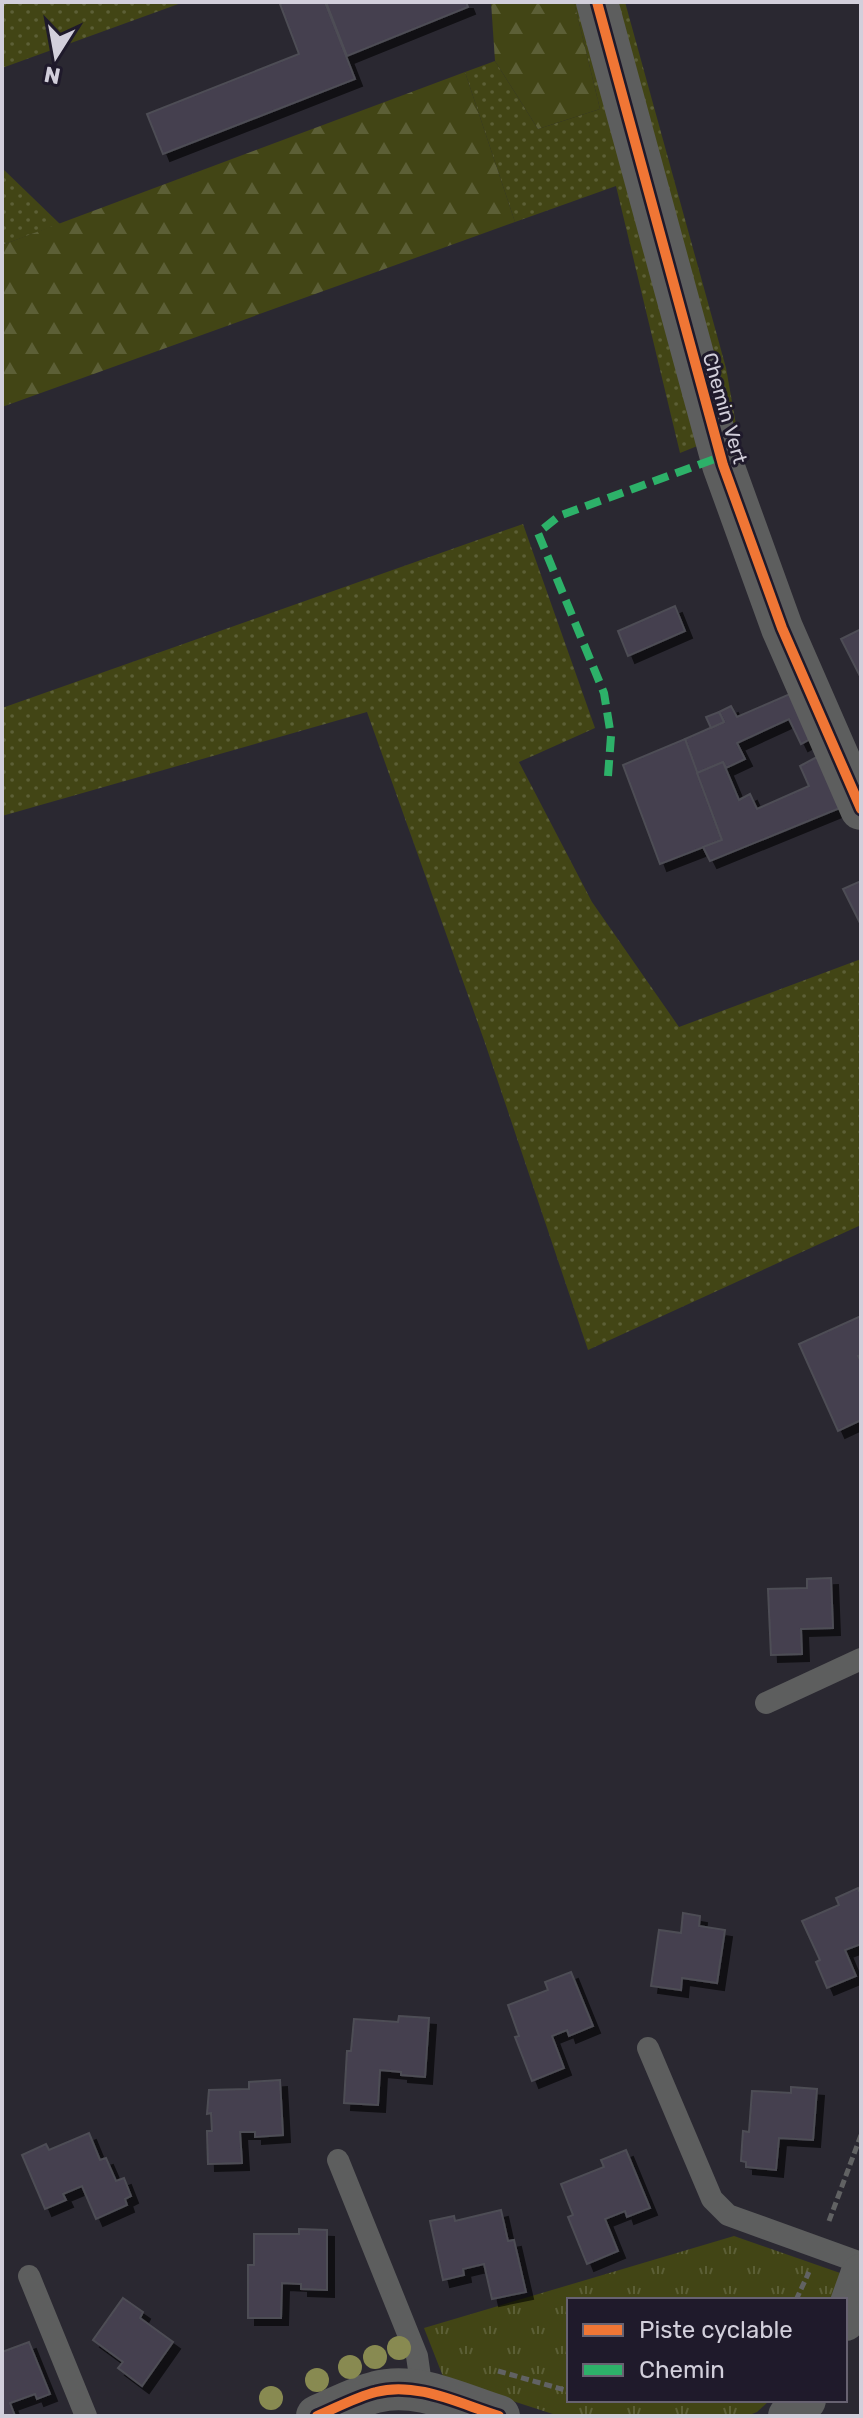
<svg xmlns="http://www.w3.org/2000/svg" width="863" height="2418" font-family="Rubik,sans-serif">
<style>
.grass{fill:url(#grass-dots)}
.forest{fill:url(#forest-firs)}
.park{fill:url(#park-tufts)}
.building{fill:#443f4f;stroke:#4e4d55;stroke-width:2;filter:url(#shadow)}
.lines{fill:none;stroke-linecap:round;stroke-linejoin:round}
.path{stroke:#616263;stroke-width:5;stroke-dasharray:8 4;stroke-linecap:butt}
.lane{stroke:#5d5e5e;stroke-width:22}
.street{stroke:#5d5e5e;stroke-width:42}
.quiet{stroke:#2db169;stroke-width:8;stroke-dasharray:16 8;stroke-linecap:butt}
.cycleway-casing{stroke:#1f1a2b;stroke-width:15}
.cycleway{stroke:#f07635;stroke-width:10}
.tree{fill:#888a51}
.labels{text-anchor:middle;stroke-width:6;stroke-linejoin:round;paint-order:stroke}
.street-label{font-size:20px;fill:#d2cfdb;stroke:#1f1a2b}
</style>
<defs>
<pattern id="grass-dots" width="8" height="8" patternUnits="userSpaceOnUse" patternTransform="scale(2)"><rect width="8" height="8" fill="#424515"/><path d="M2 2h.1M6 6h.1" fill="none" stroke="#5c5f36" stroke-width="1.8" stroke-linecap="round"/></pattern>
<pattern id="forest-firs" width="22" height="20" patternUnits="userSpaceOnUse" patternTransform="scale(2)"><rect width="22" height="20" fill="#424515"/><path d="M5 1l3.5 6h-7zM16 11l3.5 6h-7z" fill="#5c5f36"/></pattern>
<pattern id="park-tufts" width="24" height="20" patternUnits="userSpaceOnUse" patternTransform="scale(2)"><rect width="24" height="20" fill="#424515"/><path d="M3 7l-1-3M5 7V3M7 7l1-3M15 17l-1-3M17 17v-4M19 17l1-3" fill="none" stroke="#5c5f36"/></pattern>
<filter id="shadow"><feDropShadow dx="7" dy="7" stdDeviation="0" flood-color="#0009"/></filter>
</defs>
<rect width="100%" height="100%" fill="#2a2831"/>
<g class="grass">
<path d="M2,2H184L2,68Z"/>
<path d="M574,2H625L726,368L737,430L680,453L616,186L515,222L465,72L495,61L538,129L600,109Z"/>
<path d="M2,168L60,224L2,245Z"/>
<path d="M523,524L595,728L519,762L592,902L679,1027L861,959V1225L588,1350L485,1043L367,712L2,816V708Z"/>
</g>
<g class="forest">
<path d="M491,2H574L600,109L538,129L495,61Z"/>
<path d="M465,72L515,222L2,407V245Z"/>
</g>
<path class="park" d="M734,2236L843,2274L833,2300H569V2400H770L757,2412L747,2416H559L444,2379L424,2328Z"/>
<g class="building">
<path d="M284,2H325L355,79L163,154L147,114L299,54L280,4Z"/>
<path d="M326,2H466L468,7L347,56Z"/>
<path d="M675,606L685,631L628,656L618,631Z"/>
<path d="M861,629V678L841,639Z"/>
<path d="M790,694L810,739L801,744L789,719L737,743L745,759L726,768L723,762L697,773L685,739L724,722L719,712L731,706L737,717Z"/>
<path d="M719,712L724,722L711,728L706,717Z"/>
<path d="M685,739L722,840L660,864L623,765Z"/>
<path d="M817,757L840,808L710,861L703,847L722,840L697,773L723,762L739,800L750,794L757,809L809,786L800,766Z"/>
<path d="M861,881V925L843,889Z"/>
<path d="M861,1316V1355L858,1356L861,1361V1420L838,1431L799,1344Z"/>
<path d="M831,1578L833,1628L801,1629L802,1654L771,1655L768,1589L807,1588V1579Z"/>
<path d="M858,1888L861,1895V1944L845,1950L856,1976L827,1988L816,1962L820,1960L802,1921L839,1905L836,1898Z"/>
<path d="M683,1913L700,1916L699,1926L725,1930L717,1983L682,1978L681,1990L651,1986L659,1930L681,1933Z"/>
<path d="M571,1972L593,2026L569,2036L567,2030L552,2036L564,2068L532,2081L515,2037L519,2036L508,2005L548,1990L545,1982Z"/>
<path d="M399,2016L429,2018L425,2077L401,2075V2072L380,2070L378,2105L344,2103L347,2051H351L354,2019L398,2022Z"/>
<path d="M280,2080L283,2135L255,2137V2132H240L242,2163L208,2164L207,2131H212L211,2113L207,2114L209,2090L249,2089V2082Z"/>
<path d="M791,2087L817,2089L813,2140L779,2138L776,2170L746,2167V2162L741,2161L743,2131L749,2132L752,2091L791,2093Z"/>
<path d="M89,2133L100,2160L106,2158L116,2181L124,2178L131,2196L125,2199L127,2205L96,2219L82,2186L63,2194L66,2200L45,2209L22,2155L46,2144L49,2150Z"/>
<path d="M626,2150L650,2208L627,2217L625,2211L605,2219L618,2251L587,2264L568,2217L573,2215L561,2184L604,2167L601,2160Z"/>
<path d="M501,2210L508,2241L514,2240L526,2292L492,2299L484,2264L463,2269L464,2275L443,2280L430,2221L454,2216L455,2221Z"/>
<path d="M299,2229L327,2230V2290L301,2289V2284L282,2283L281,2318H248V2265H254V2234H299Z"/>
<path d="M123,2298L143,2312L140,2318L173,2342L142,2386L118,2368L123,2362L93,2340Z"/>
<path d="M29,2342L50,2394L37,2399L35,2394L10,2403L15,2416H2V2352Z"/>
</g>
<g class="lines">
<g class="path">
<path d="M829,2221L861,2135"/>
<path d="M796,2300L809,2272"/>
<path d="M498,2371L565,2390L569,2388"/>
</g>
<g class="lane">
<path d="M766,1703L861,1659"/>
<path d="M648,2048L712,2199L728,2215L861,2263"/>
<path d="M338,2160L417,2356L422,2391"/>
<path d="M29,2276L86,2416"/>
</g>
<g class="street">
<path d="M597,2L723,465L782,628L861,809"/>
<path d="M845,2320L861,2275"/>
<path d="M317,2416C336,2408 356,2397 376,2392C416,2381 460,2404 499,2416"/>
<path d="M789,2416L805,2400"/>
</g>
<path class="quiet" d="M608,776L611,736L604,693L538,533L559,516L720,457"/>
<g class="cycleway-casing">
<g id="cycleway">
<path d="M597,2L723,465L782,628L861,809"/>
<path d="M317,2416C336,2408 356,2397 376,2392C416,2381 460,2404 499,2416"/>
</g>
</g>
<use href="#cycleway" class="cycleway"/>
</g>
<g class="tree">
<circle cx="399" cy="2348" r="12"/>
<circle cx="375" cy="2357" r="12"/>
<circle cx="350" cy="2367" r="12"/>
<circle cx="317" cy="2380" r="12"/>
<circle cx="271" cy="2398" r="12"/>
</g>
<g class="labels">
<g class="street-label">
<text transform="translate(725 408) rotate(74)" y="7">Chemin Vert</text>
</g>
</g>
<rect width="863" height="2418" fill="none" stroke="#d2cfdb" stroke-width="8"/>
<rect x="567" y="2298" width="280" height="104" fill="#1f1a2b" stroke="#676271" stroke-width="2"/>
<rect x="583" y="2324" width="40" height="12" fill="#f07635" stroke="#676271" stroke-width="2"/>
<text x="639" y="2338" font-size="24" fill="#d2cfdb">Piste cyclable</text>
<rect x="583" y="2364" width="40" height="12" fill="#2db169" stroke="#676271" stroke-width="2"/>
<text x="639" y="2378" font-size="24" fill="#d2cfdb">Chemin</text>
<g transform="translate(56 56) rotate(191)" stroke="#1f1a2b" stroke-width="6" paint-order="stroke">
<path d="M0-6L14 30L0 20L-14 30Z" fill="#d2cfdb"/>
<text y="-12" font-size="22" font-weight="bold" text-anchor="middle" fill="#d2cfdb">N</text>
</g>
</svg>
